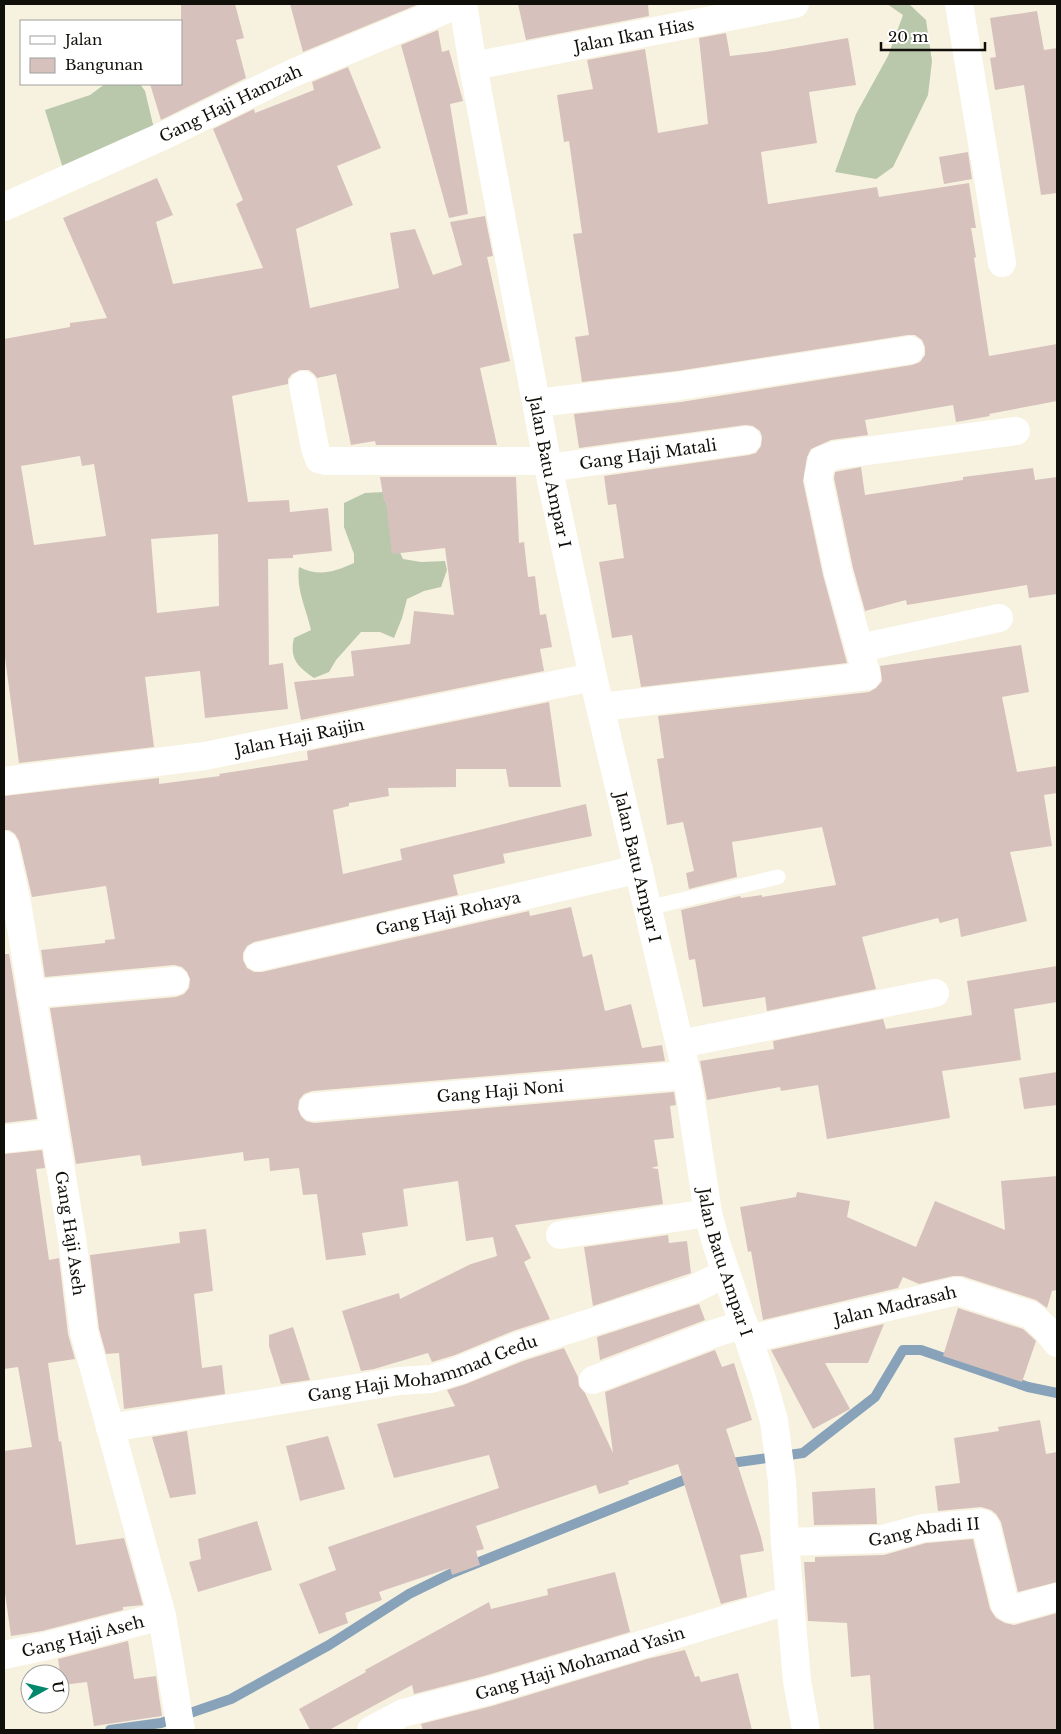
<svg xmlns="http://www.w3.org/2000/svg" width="1061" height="1734" font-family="'Libre Baskerville',serif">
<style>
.forest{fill:#b9c8aa}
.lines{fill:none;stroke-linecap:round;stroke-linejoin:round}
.stream{stroke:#87a2b9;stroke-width:10}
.building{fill:#d7c1bc;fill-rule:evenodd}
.service{stroke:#fff;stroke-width:15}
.minor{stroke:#fff;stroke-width:28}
.tertiary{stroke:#fff;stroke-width:28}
.labels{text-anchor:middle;stroke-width:4;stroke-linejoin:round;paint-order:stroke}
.street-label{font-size:16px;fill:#110f09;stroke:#fff}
</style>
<rect width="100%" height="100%" fill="#f7f2df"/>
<g class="forest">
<path d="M887,4H909L926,20L932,61L928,95L893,167L876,179L835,172L856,114L888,56L903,15Z"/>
<path d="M105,84H140L145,91L156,137L65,175L45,110L90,95Z"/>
<path d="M384,492L395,542L403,559L421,562L445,561L447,570L441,587L424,591L407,599L402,618L394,638L380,632H361L336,660L329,672L314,678C298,667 289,659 294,638L311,630C306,608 296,590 299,567C319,577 334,572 354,563V554L344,527V503L365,493Z"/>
</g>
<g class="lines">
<g class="stream">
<path d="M724,1464L803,1453L875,1397L903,1350H921L1028,1387L1057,1393"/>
<path d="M110,1730L161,1723L231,1699L329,1645L409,1594L452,1573L694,1476"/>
</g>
</g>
<g class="building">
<path d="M181,4H235L244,38L236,40L246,78L161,120L150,84H181Z"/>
<path d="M290,4H419L303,52Z"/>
<path d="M518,4H648L649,16L526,40Z"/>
<path d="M1037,11L1044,50L1057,48V193L1041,195L1024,85L995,90L990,58L996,57L990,18Z"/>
<path d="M438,30L442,52L449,50L463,101L450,104L468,214L449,218L401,45Z"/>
<path d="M726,33L730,56L765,52L848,38L856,85L809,92L817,143L761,152L768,204L877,187L879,197L969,183L976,228H971L976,257L974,258L989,356L1057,344V401L989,414L990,416L956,422L953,405L865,420L868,435L831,440L811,449L807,457L803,481L823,575L847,663L641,687L632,635L612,638L599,562L624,558L616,504L608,505L604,476L749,455L756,453L761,446L762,437L760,431L753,426L745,425L579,448L574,414L681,402L912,365L920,362L925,355V347L922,340L915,335H908L677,371L582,382L575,337L589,335L573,234L582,233L569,141L564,142L557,95L593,89L587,60L645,49L658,133L708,124L699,38Z"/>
<path d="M348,67L381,148L337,166L353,205L296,229L310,308L399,288L390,233L415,229L433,275L462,265L450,222L485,216L493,256L487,257L510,361L480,368L497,445H376L375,441L351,445L336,374L317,378L314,374L309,370H300L292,374L288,379V384L232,396L248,502L289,500L290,512L328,508L332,551L293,555V558L268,559L269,665L283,663L288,709L205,718L200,671L145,677L154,747L19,763L4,650V339L70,327V323L107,318L63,218L157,178L173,215L156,222L173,284L263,268L236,204L243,200L213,129L254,109L255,113L314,90L312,82ZM80,456L82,466L94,464L106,536L34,545L21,466ZM218,534L219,606L157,613L151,539Z"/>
<path d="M968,152L972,179L944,184L939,157Z"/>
<path d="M861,467L865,495L963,480V477L1033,468L1035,480L1057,477V594L1029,598L1027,585L907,605L906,600L865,611L853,568L834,478L835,472Z"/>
<path d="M380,477H516L519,543L524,542L528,577L535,576L540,615L546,614L552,647L540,649L544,671L301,720L294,682L354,676L351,651L410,644L414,611L454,615L445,548L392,554L386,501L384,502Z"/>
<path d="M1021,645L1029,692L1002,697L1017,772L1057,766V793L1044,795L1052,846L1010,852L1027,921L961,937L958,918L940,923L938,918L862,937L876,989L767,1011L765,997L703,1007L695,959L689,960L681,910L740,896L741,898L762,895V897L836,885L822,827L732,842L737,877L689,889L686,873L694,871L683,822L667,825L657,759L664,758L658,716L869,692L876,688L882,681L880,666Z"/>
<path d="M549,702L561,787H509L506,769H456V787L388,788L389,796L349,803V806L333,810L343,874L402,860L400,849L586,804L592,836L503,854L505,863L453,875L458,895L254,942L247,946L243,953V960L247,968L254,972H262L529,911L530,916L571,907L583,957L592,954L605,1011L631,1004L642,1048L662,1045L665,1061L312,1091L304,1094L299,1100L298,1109L301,1116L306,1121L314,1123L674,1092L676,1105L670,1106L674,1138L654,1140L658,1166L651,1168L658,1169L663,1204L515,1225L531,1258L524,1262L550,1319L513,1331L455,1355L432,1362L428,1353L374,1369L361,1371L342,1311L399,1293L400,1299L471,1264L497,1256L493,1237L466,1241L458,1181L403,1189L408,1226L362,1233L366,1255L326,1260L317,1194L303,1195L299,1168L270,1171L269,1158L244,1161L243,1152L142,1166L140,1155L76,1164L50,1008L176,997L184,994L189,988L190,979L187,972L182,967L174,965L45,977L41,950L105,943V940L115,939L106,886L32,897L19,841L15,834L9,830H4V796L159,778V784L220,776L219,774L308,760L307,751Z"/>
<path d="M4,954H9L37,1119L4,1123Z"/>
<path d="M1057,966V1002L1014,1009L1021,1060L942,1071L950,1118L827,1139L818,1085L781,1091L780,1087L707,1100L700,1061L774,1049L773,1041L883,1019L886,1029L972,1015L967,981Z"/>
<path d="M1057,1072V1105L1024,1109L1019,1078Z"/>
<path d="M42,1150L45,1168L36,1169L49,1260L59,1258L68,1334L75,1359L48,1363L59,1442L61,1441L76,1545L124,1538L143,1605L123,1607V1610L42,1631L11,1636L4,1586V1451L32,1447L18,1367L4,1369V1154Z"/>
<path d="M1057,1176V1290L1052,1291L1047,1308L1036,1300L962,1276H953L919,1284L903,1277L898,1288L763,1320L751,1251L748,1252L740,1207L796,1197L797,1192L850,1201L847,1217L916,1247L935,1201L1005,1230L1001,1181Z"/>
<path d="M206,1229L213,1291L194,1294L202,1368L222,1365L225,1394L124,1409L119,1353L106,1354L99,1329L90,1255L180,1243L179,1232Z"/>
<path d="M668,1235L669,1243L687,1241L691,1273L593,1306L584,1247Z"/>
<path d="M699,1304L705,1320L600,1360L597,1337Z"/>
<path d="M958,1308L1023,1329L1034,1339L1036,1341L1022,1382L943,1356Z"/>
<path d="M884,1324L868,1363H825L850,1409L813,1429L771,1350Z"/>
<path d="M293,1327L310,1380L281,1384L269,1346V1335Z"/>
<path d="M564,1348L578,1377L579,1386L585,1393L613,1453L605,1392L715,1350L722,1367L734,1363L752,1420L726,1429L761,1537L764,1551L740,1555L747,1597L721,1604L678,1464L628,1481L629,1484L599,1494L596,1485L476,1526L484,1549L476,1551L480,1565L452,1575L450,1568L379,1592L382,1600L345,1613L348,1623L319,1634L299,1584L336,1570L328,1547L499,1488L489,1455L394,1478L377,1424L455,1406L447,1390L466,1384L523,1361Z"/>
<path d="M1040,1420L1046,1454L1057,1452V1582L1018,1592L1001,1522L996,1514L991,1510L981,1507L938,1511L935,1486L960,1483L954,1438L999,1431L998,1427Z"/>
<path d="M187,1431L196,1494L170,1498L152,1437Z"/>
<path d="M328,1436L345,1489L300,1501L286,1446Z"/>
<path d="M875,1488L877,1524L814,1525L812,1492Z"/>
<path d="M257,1521L272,1570L198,1592L189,1562L201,1559L198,1539Z"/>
<path d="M973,1539L990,1609L996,1618L1005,1623L1014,1625L1057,1613V1730H874L870,1675L851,1677L847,1623L808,1621L804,1562H815V1557L884,1555L926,1543Z"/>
<path d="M615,1572L630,1632L484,1676L414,1694L412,1685L329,1730H310L299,1709L366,1672L365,1670L489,1602L491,1609L548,1595L547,1589Z"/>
<path d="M128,1641L134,1679L156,1676L162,1716L94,1726L87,1682L62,1685L58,1659Z"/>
<path d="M685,1650L695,1677L699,1676L701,1682L738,1673L752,1730H423L421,1724L492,1706L647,1659Z"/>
</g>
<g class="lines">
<path class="service" d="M648,908L778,877"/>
<g class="minor">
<path d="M959,4L1002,263"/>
<path id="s1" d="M473,66L795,4"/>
<path id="s2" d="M4,207L163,136L293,73L459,4"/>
<path d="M303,385L315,448L319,459L326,461H547"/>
<path d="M537,403L679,386L910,350"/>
<path id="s3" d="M548,468L747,440"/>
<path d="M860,648L999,618"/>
<path d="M601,707L867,676L838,572L818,478L822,460L836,455L1016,431"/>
<path id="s4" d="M4,781L205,756L593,677"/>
<path id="s5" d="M4,845L17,903L72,1238L84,1332L162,1616L181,1730"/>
<path id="s6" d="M258,957L639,869"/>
<path d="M31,994L175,981"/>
<path d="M680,1044L935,993"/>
<path id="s7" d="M313,1107L687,1075"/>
<path d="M4,1139L54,1133"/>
<path d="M560,1235L708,1213"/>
<path id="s8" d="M749,1339L957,1291L1031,1315L1045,1328L1057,1343"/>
<path d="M593,1380L713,1334L744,1324"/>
<path id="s9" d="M110,1428L399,1381L431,1379L460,1370L518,1346L692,1290L726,1273"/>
<path id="s10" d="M785,1542L883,1539L923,1528L982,1523L986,1526L1005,1605C1008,1608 1010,1609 1014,1609L1057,1597"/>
<path id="s11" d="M4,1655L46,1646L162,1616"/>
<path id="s12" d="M371,1730L403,1713L488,1691L790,1600"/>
</g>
<path class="tertiary" id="s13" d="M463,4L473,66L547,461L593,677L687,1075L708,1213L716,1243L764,1385L774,1421L782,1481L785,1542L797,1681L806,1730"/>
</g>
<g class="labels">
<g class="street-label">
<text dy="6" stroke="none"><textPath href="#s1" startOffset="164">Jalan Ikan Hias</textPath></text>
<text dy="6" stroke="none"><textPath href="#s2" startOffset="249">Gang Haji Hamzah</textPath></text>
<text dy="6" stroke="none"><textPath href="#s3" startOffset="101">Gang Haji Matali</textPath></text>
<text dy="6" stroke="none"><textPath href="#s13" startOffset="476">Jalan Batu Ampar I</textPath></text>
<text dy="6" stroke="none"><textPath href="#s4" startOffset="299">Jalan Haji Raijin</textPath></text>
<text dy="6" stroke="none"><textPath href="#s13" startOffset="881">Jalan Batu Ampar I</textPath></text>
<text dy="6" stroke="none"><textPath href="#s6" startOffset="195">Gang Haji Rohaya</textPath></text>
<text dy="6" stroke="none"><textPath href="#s7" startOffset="188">Gang Haji Noni</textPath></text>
<text dy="6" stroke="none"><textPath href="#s5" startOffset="394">Gang Haji Aseh</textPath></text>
<text dy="6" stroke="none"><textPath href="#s13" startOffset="1286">Jalan Batu Ampar I</textPath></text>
<text dy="6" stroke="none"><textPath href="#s8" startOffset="150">Jalan Madrasah</textPath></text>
<text dy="6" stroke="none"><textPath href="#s9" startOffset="319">Gang Haji Mohammad Gedu</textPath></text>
<text dy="6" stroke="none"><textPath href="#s10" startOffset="140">Gang Abadi II</textPath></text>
<text dy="6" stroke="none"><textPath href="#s11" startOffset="81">Gang Haji Aseh</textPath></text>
<text dy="6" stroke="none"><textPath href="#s12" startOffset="220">Gang Haji Mohamad Yasin</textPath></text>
</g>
</g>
<rect width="1061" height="1734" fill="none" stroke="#110f09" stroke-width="10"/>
<rect x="20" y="20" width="162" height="65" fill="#ffffff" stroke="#a09f9d"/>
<rect x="30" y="36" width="25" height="8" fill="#ffffff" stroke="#a09f9d"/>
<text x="65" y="45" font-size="15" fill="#110f09">Jalan</text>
<rect x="30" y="58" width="25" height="15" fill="#d7c1bc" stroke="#a09f9d"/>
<text x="65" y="70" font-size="15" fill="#110f09">Bangunan</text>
<g transform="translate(45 1689) rotate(82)"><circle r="24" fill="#ffffff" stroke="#a09f9d"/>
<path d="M0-4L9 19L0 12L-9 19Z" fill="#01876b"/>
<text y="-8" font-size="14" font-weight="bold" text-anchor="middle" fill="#110f09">U</text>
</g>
<path d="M881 42v8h104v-8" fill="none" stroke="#110f09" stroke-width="2.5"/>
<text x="888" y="42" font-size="15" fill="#110f09" stroke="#ffffff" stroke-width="4" paint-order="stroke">20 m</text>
</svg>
